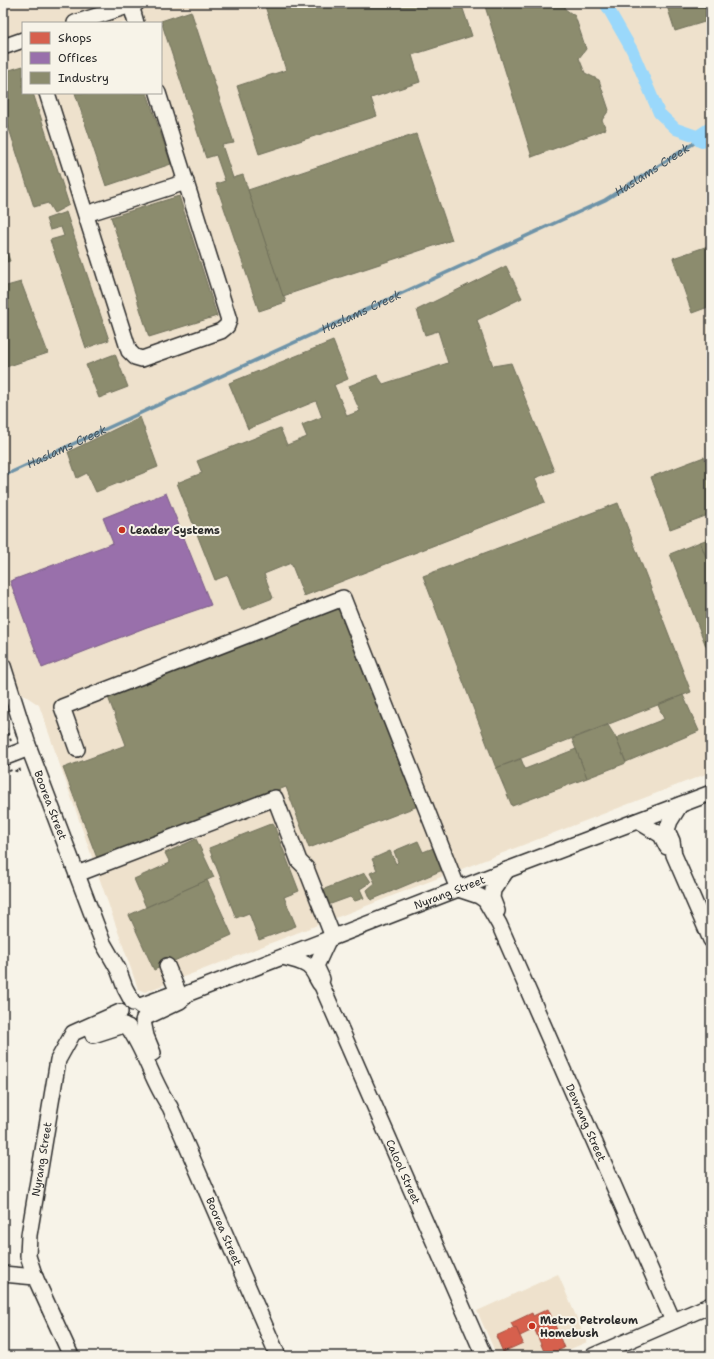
<svg xmlns="http://www.w3.org/2000/svg" width="714" height="1359" font-family="'Shantell Sans',sans-serif">
<style>
.built{fill:#eee1cc;fill-rule:evenodd}
.shops{fill:#d6604d;stroke:#a35043}
.offices{fill:#9970ab;stroke:#785b85}
.industry{fill:#8c8c6e;stroke:#6f6f5a}
.lines{fill:none;stroke-linecap:round;stroke-linejoin:round}
.stream{stroke:#6e93a8;stroke-width:3.5}
.canal{stroke:#9ad8fb;stroke-width:12}
.river{stroke:#9ad8fb;stroke-width:20}
.minor-casing{stroke:#2b2b2b;stroke-width:18}
.path{stroke:#2b2b2b;stroke-width:2;stroke-dasharray:3 3;stroke-linecap:butt}
.minor{stroke:#f7f3e8;stroke-width:15}
.poi-dot{fill:#c8321e;stroke:#f7f3e8;stroke-width:1.5}
.labels{text-anchor:middle;stroke-width:4;stroke-linejoin:round;paint-order:stroke}
.poi-label{font-size:11px;font-weight:bold;fill:#2b2b2b;stroke:#f7f3e8;text-anchor:start}
.street-label{font-size:11px;fill:#2b2b2b;stroke:#f7f3e8}
.water-label{font-size:12px;font-style:italic;fill:#47565f;stroke:#f7f3e8}
</style>
<rect width="100%" height="100%" fill="#f7f3e8"/>
<filter id="ink" filterUnits="userSpaceOnUse"><feTurbulence type="fractalNoise" baseFrequency=".025" numOctaves="2"/><feDisplacementMap in="SourceGraphic" scale="8" xChannelSelector="R" yChannelSelector="G"/><feConvolveMatrix kernelMatrix="1 2 1 2 8 2 1 2 1" color-interpolation-filters="sRGB"/></filter>
<g filter="url(#ink)">
<g class="built">
<path d="M3,3H711V772L145,992L138,989L39,705L9,685L3,666ZM23,23H161V93H23Z"/>
<path d="M558,1274L587,1342L554,1356H497L477,1311Z"/>
</g>
<g class="shops">
<path d="M548,1309L553,1320L518,1337L511,1323L532,1313L533,1316Z"/>
<path d="M553,1320L564,1348L546,1356L534,1328Z"/>
<path d="M516,1327L523,1343L503,1352L496,1336Z"/>
</g>
<path class="offices" d="M166,493L211,605L147,627L42,668L10,581L113,543L103,518Z"/>
<g class="industry">
<path d="M264,3H461L472,36L412,55L420,82L371,98L377,116L259,154L237,86L286,70Z"/>
<path d="M484,3H563L565,9L575,16L586,49L579,58L585,73L599,80L609,110L602,120L606,129L532,157Z"/>
<path d="M666,3H711V20L675,31Z"/>
<path d="M191,11L234,143L222,145L233,178L243,175L286,302L259,311L216,184L225,181L216,155L206,158L161,21Z"/>
<path d="M23,66V93H33L69,205L54,213L48,203L34,207L3,110V72Z"/>
<path d="M75,93H147L171,164L106,186Z"/>
<path d="M416,134L452,240L283,296L248,190Z"/>
<path d="M179,196L217,316L149,337L111,217Z"/>
<path d="M66,212L109,340L86,348L50,240L64,236L61,227L50,230L46,219Z"/>
<path d="M3,242L10,261L3,263Z"/>
<path d="M711,245V306L692,313L673,258Z"/>
<path d="M506,266L522,298L477,320L493,366L511,363L554,471L535,478L545,502L304,596L291,563L264,574L273,598L242,610L228,575L215,580L177,483L202,473L197,461L280,428L287,445L307,437L302,425L322,417L316,401L248,429L229,383L333,341L348,379L334,385L347,416L360,411L349,386L377,375L383,384L448,363L438,331L425,335L417,310Z"/>
<path d="M21,282L48,353L3,368V287Z"/>
<path d="M115,354L128,387L99,398L86,365Z"/>
<path d="M140,417L158,467L96,492L87,473L77,478L68,452Z"/>
<path d="M704,457L711,474V514L670,529L651,477Z"/>
<path d="M618,503L691,692L496,768L423,576Z"/>
<path d="M711,538V570L700,542Z"/>
<path d="M700,542L711,570V659L670,554Z"/>
<path d="M344,604L418,806L309,848L286,787L97,858L63,768L126,745L108,697Z"/>
<path d="M683,695L699,731L626,762L616,738L664,719L658,705Z"/>
<path d="M608,725L616,738L626,763L587,778L572,739Z"/>
<path d="M576,749L587,778L512,806L496,768L521,759L525,769Z"/>
<path d="M273,823L299,891L284,897L296,926L259,940L249,913L236,918L209,848Z"/>
<path d="M196,839L214,877L146,907L134,879L170,863L165,853Z"/>
<path d="M418,841L423,852L436,847L445,869L371,900L367,890L375,883L370,873L377,870L372,859L390,851L396,864L398,862L394,851Z"/>
<path d="M365,873L371,882L360,889L364,898L355,901L350,897L328,905L322,890Z"/>
<path d="M207,880L232,935L154,970L129,915Z"/>
</g>
<g class="lines">
<path class="stream" id="s1" d="M3,476L605,200L702,138"/>
<path class="canal" d="M605,3L632,50L659,113L676,129L702,138"/>
<path class="river" d="M702,138L711,132"/>
<g class="minor-casing">
<g id="minor">
<path d="M131,5L136,23"/>
<path d="M75,23L137,3"/>
<path d="M3,47L23,40"/>
<path d="M47,93L129,351L135,357L142,359L221,331L227,326L229,320L158,93"/>
<path d="M86,214L186,182"/>
<path id="s2" d="M3,666L29,748L103,943L118,969L125,988L133,1003"/>
<path d="M77,749L62,707L343,598L458,889"/>
<path d="M3,758L29,748"/>
<path d="M680,805L670,821L667,830L672,841L674,855L711,940"/>
<path d="M638,821L661,835L667,847"/>
<path d="M77,874L275,798L299,861L306,868L333,937"/>
<path id="s3" d="M458,889L479,896L485,900L499,924L673,1321"/>
<path d="M497,911L492,898L493,890L507,870"/>
<path id="s4" d="M283,957C292,960 306,961 312,970C316,975 317,981 322,986L484,1356"/>
<path d="M167,966L178,992"/>
<path d="M322,979L316,966L329,938"/>
<path d="M140,1006L178,992"/>
<path id="s5" d="M144,1018L180,1001L189,993L507,870L711,793"/>
<path d="M143,1021L146,1036L153,1053"/>
<path id="s6" d="M128,1027C146,1052 152,1082 170,1107L278,1356"/>
<path d="M93,1035L124,1025"/>
<path d="M3,1274L35,1277L71,1356"/>
<path id="s7" d="M35,1277L28,1256L29,1235L58,1060L73,1033L120,1012"/>
<path d="M593,1356L711,1305"/>
</g>
</g>
<g class="path">
<path d="M3,722L11,741"/>
<path d="M3,773L12,770L20,772L19,766"/>
</g>
<use href="#minor" class="minor"/>
</g>
</g>
<g class="poi-dot">
<circle cx="122" cy="530" r="4"/>
<circle cx="532" cy="1326" r="4"/>
</g>
<g class="labels">
<g class="poi-label">
<text x="130" y="534">Leader Systems</text>
<text x="540" y="1324">Metro Petroleum<tspan x="540" dy="13">Homebush</tspan></text>
</g>
<g class="street-label">
<text dy="4" stroke="none"><textPath href="#s2" startOffset="147">Boorea Street</textPath></text>
<text dy="4" stroke="none"><textPath href="#s5" startOffset="331">Nyrang Street</textPath></text>
<text dy="4" stroke="none"><textPath href="#s3" startOffset="274">Dewrang Street</textPath></text>
<text dy="4" stroke="none"><textPath href="#s7" startOffset="120">Nyrang Street</textPath></text>
<text dy="4" stroke="none"><textPath href="#s4" startOffset="254">Calool Street</textPath></text>
<text dy="4" stroke="none"><textPath href="#s6" startOffset="226">Boorea Street</textPath></text>
</g>
<g class="water-label">
<text dy="4" stroke="none"><textPath href="#s1" startOffset="718">Haslams Creek</textPath></text>
<text dy="4" stroke="none"><textPath href="#s1" startOffset="394">Haslams Creek</textPath></text>
<text dy="4" stroke="none"><textPath href="#s1" startOffset="70">Haslams Creek</textPath></text>
</g>
</g>
<rect width="714" height="1359" fill="none" stroke="#f7f3e8" stroke-width="16"/>
<rect x="8" y="8" width="698" height="1343" fill="none" stroke="#2b2b2b" stroke-width="1.5" filter="url(#ink)"/>
<rect x="22" y="22" width="140" height="72" fill="#f7f3e8" stroke="#a5a39c"/>
<rect x="30" y="32" width="20" height="12" fill="#d6604d" stroke="#a5a39c"/>
<text x="58" y="42" font-size="12" fill="#2b2b2b">Shops</text>
<rect x="30" y="52" width="20" height="12" fill="#9970ab" stroke="#a5a39c"/>
<text x="58" y="62" font-size="12" fill="#2b2b2b">Offices</text>
<rect x="30" y="72" width="20" height="12" fill="#8c8c6e" stroke="#a5a39c"/>
<text x="58" y="82" font-size="12" fill="#2b2b2b">Industry</text>
</svg>
